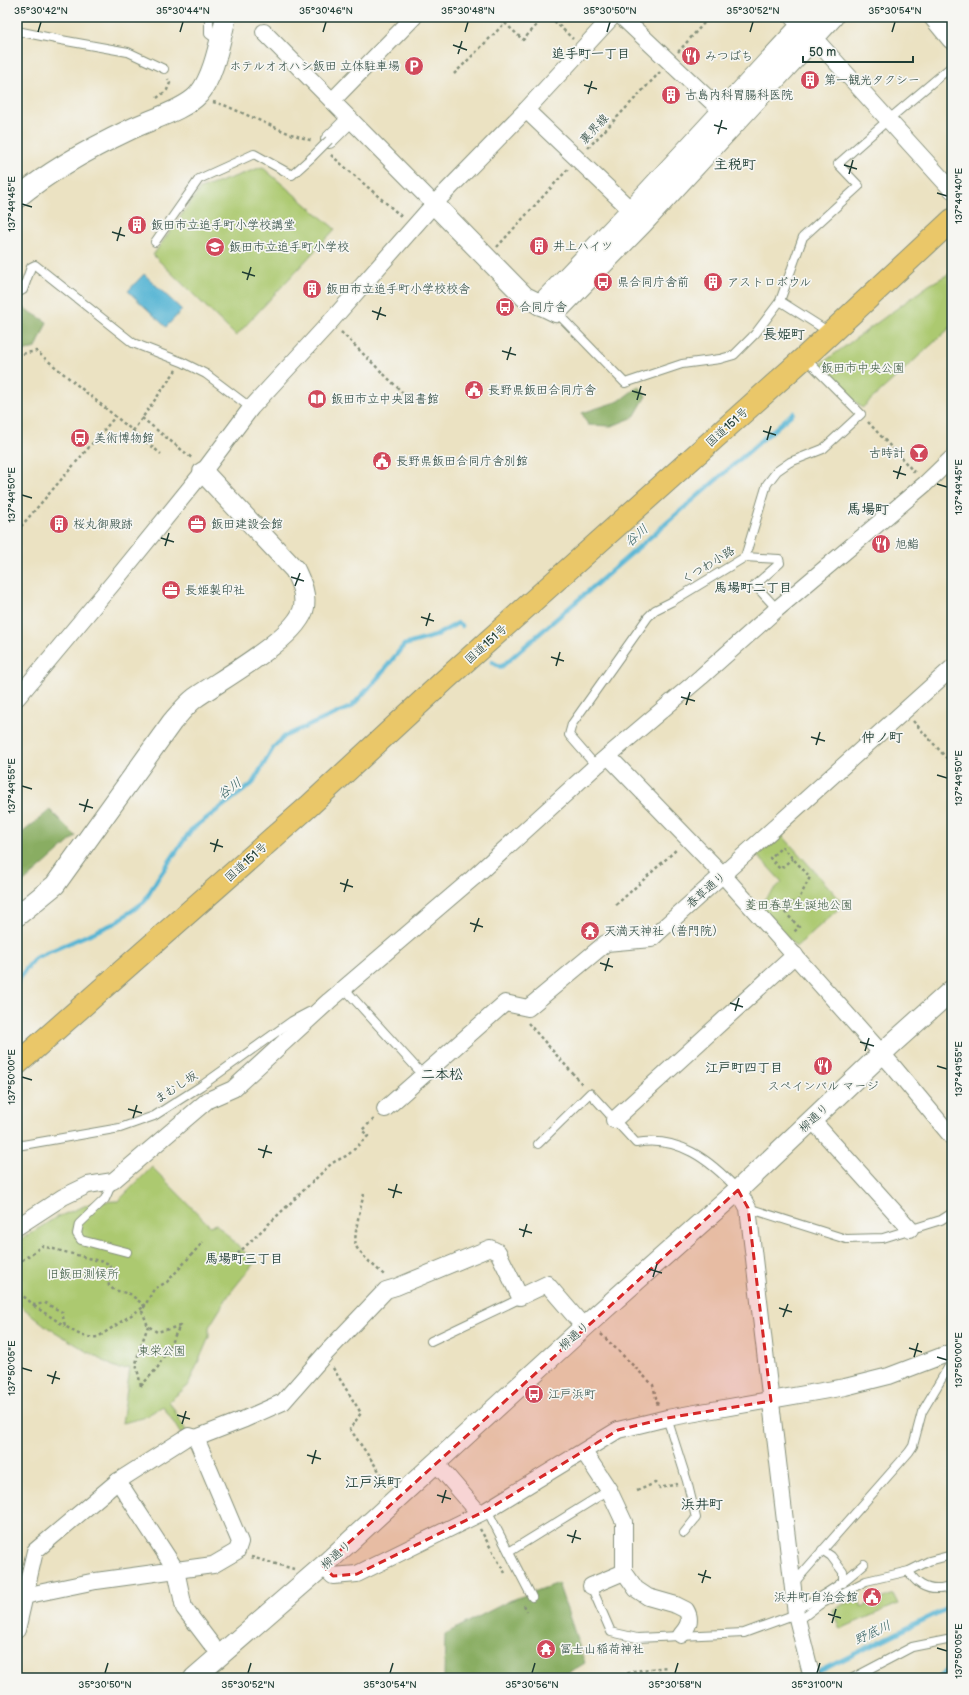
<svg xmlns="http://www.w3.org/2000/svg" width="969" height="1695" font-family="'Balsamiq Sans','Klee One',sans-serif">
<style>
.green{fill:#acc970;stroke:#668352}
.forest{fill:#89ad62;stroke:#54754b}
.water{fill:#56b5d4;stroke:#3a7984}
.lines{fill:none;stroke-linecap:round;stroke-linejoin:round}
.stream{stroke:#56b5d4;stroke-width:4.5}
.service-casing{stroke:#85907b;stroke-width:10}
.minor-casing{stroke:#85907b;stroke-width:18}
.tertiary-casing{stroke:#85907b;stroke-width:22}
.trunk-casing{stroke:#85907b;stroke-width:24}
.path{stroke:#85907b;stroke-width:2.5;stroke-dasharray:3 3;stroke-linecap:butt}
.service{stroke:#fff;stroke-width:8}
.minor{stroke:#fff;stroke-width:16}
.tertiary{stroke:#fff;stroke-width:20}
.trunk{stroke:#eac769;stroke-width:22}
.service-bridge-casing{stroke:#85907b;stroke-width:10;stroke-linecap:butt}
.service-bridge{stroke:#fff;stroke-width:8}
.marked{fill:#d62828;fill-opacity:0.2;stroke:#d62828;stroke-width:3;stroke-dasharray:8 5;stroke-linejoin:round}
.ticks{fill:none;stroke:#1f3d34;stroke-width:1.5}
.labels{text-anchor:middle;stroke-width:3.5;stroke-linejoin:round;paint-order:stroke}
.poi-label{font-size:12px;fill:#1f3d34;stroke:#f6f6f2;text-anchor:start}
.street-label{font-size:12px;fill:#1f3d34;stroke:#f6f6f2}
.park-label{font-size:12px;fill:#3b5940;stroke:#f6f6f2}
.neighbourhood-label{font-size:13px;font-weight:bold;fill:#1f3d34;stroke:#f6f6f2}
.water-label{font-size:13px;font-style:italic;fill:#2d5b5c;stroke:#f6f6f2}
.quarter-label{font-size:14px;font-weight:bold;fill:#1f3d34;stroke:#f6f6f2}
.neatline{fill:none;stroke:#1f3d34;stroke-width:1.5}
.ticks-label{font-size:10px;text-anchor:middle;fill:#1f3d34}
</style>
<rect width="100%" height="100%" fill="#f6f6f2"/>
<filter id="ink" filterUnits="userSpaceOnUse"><feTurbulence type="fractalNoise" baseFrequency=".025" numOctaves="2"/><feDisplacementMap in="SourceGraphic" scale="8" xChannelSelector="R" yChannelSelector="G"/><feConvolveMatrix kernelMatrix="1 2 1 2 8 2 1 2 1" color-interpolation-filters="sRGB"/></filter>
<filter id="wash" filterUnits="userSpaceOnUse"><feTurbulence type="fractalNoise" baseFrequency=".012" numOctaves="4" result="noise"/><feDisplacementMap in="SourceGraphic" scale="16" xChannelSelector="R" yChannelSelector="G"/><feGaussianBlur stdDeviation="0.9" result="paint"/><feColorMatrix in="noise" values="0 0 0 0 0 0 0 0 0 0 0 0 0 0 0 0 0 1.4 0 .05"/><feComposite in="paint" operator="in"/></filter>
<g filter="url(#wash)">
<rect width="100%" height="100%" fill="#ebe2c2"/>
<g class="green">
<path d="M262,167L335,229L236,336L153,255L200,189Z"/>
<path d="M952,272V326L862,408L818,366L929,285Z"/>
<path d="M781,834L844,904L796,947L758,905L782,882L757,855Z"/>
<path d="M152,1167L210,1226L216,1224L255,1262L230,1293L209,1327V1337L188,1386L169,1401L189,1436L184,1439L163,1406L143,1418L122,1423L130,1368L119,1369L103,1361L47,1327L17,1303V1242L55,1218L94,1202L118,1201Z"/>
<path d="M893,1594L898,1604L840,1629L832,1610L858,1598L862,1607Z"/>
</g>
<g class="forest">
<path d="M17,304L47,322L36,348L17,352Z"/>
<path d="M639,386L646,396L634,417L612,426L588,425L582,413L619,401Z"/>
<path d="M50,810L76,836L17,888V837Z"/>
<path d="M558,1583L585,1663L560,1678H444L445,1634L509,1601Z"/>
</g>
<path class="water" d="M144,274L182,310L166,327L128,291Z"/>
<g class="lines">
<g class="stream">
<path d="M492,662L501,667L793,413"/>
<path d="M17,985L19,978L35,958L115,923L144,902L158,878L191,830L252,784L273,748L285,736L351,707L376,680L404,645L435,636L458,623L462,626"/>
<path d="M801,1678L822,1670L952,1606"/>
<path d="M938,1678L952,1665"/>
</g>
</g>
</g>
<g filter="url(#ink)">
<g class="lines">
<g class="service-casing">
<g id="service">
<path d="M209,17V34L220,42"/>
<path d="M17,31L61,40L128,52L164,69"/>
<path d="M155,242L199,179L254,154L292,175L312,157"/>
<path d="M17,293L23,290L31,267L35,265L133,343L182,362L206,374L251,408"/>
<path d="M556,312L625,383L682,364L720,359L734,355L755,334L780,301"/>
<path d="M829,332L780,301L803,237L859,186L838,164L888,120L952,66"/>
<path d="M745,557L779,559L780,563L755,585L777,609"/>
<path d="M596,766L569,735L572,724L648,617L655,610L671,602L745,557L767,484L777,471L790,462L823,449L861,414L805,358"/>
<path d="M344,988L423,1075"/>
<path d="M538,1144L590,1093L636,1143C678,1135 710,1160 738,1190"/>
<path d="M17,1146L120,1128L154,1116L201,1086L292,1021L309,1012"/>
<path d="M113,1181L105,1199L79,1224L77,1234L81,1240L127,1252"/>
<path d="M748,1208L846,1239L883,1238L941,1220L952,1213"/>
<path d="M431,1341L515,1301L520,1297"/>
<path d="M667,1418L687,1481L696,1518L684,1533"/>
<path d="M487,1510L532,1597"/>
<path d="M822,1550L831,1556L843,1572V1583"/>
<path d="M509,1552L609,1490"/>
<path d="M909,1571C915,1583 926,1590 939,1589C944,1589 947,1586 952,1589"/>
<path d="M793,1584L909,1452L913,1446L922,1412L952,1361"/>
<path d="M591,1586L611,1632L637,1638L744,1633L796,1614"/>
<path d="M796,1602L801,1607C827,1594 843,1583 864,1564"/>
<path d="M798,1621L819,1605L866,1581L909,1571L929,1561L952,1555"/>
<path d="M853,1678L912,1647L952,1639"/>
</g>
</g>
<g class="minor-casing">
<g id="minor">
<path d="M622,17L730,119"/>
<path d="M792,17L814,38L952,190"/>
<path d="M264,32L434,204"/>
<path d="M332,101L414,17"/>
<path d="M526,110L631,210"/>
<path d="M329,140L350,119"/>
<path d="M17,698L113,583L203,472L251,408L331,321L434,204L526,110L612,17"/>
<path d="M608,756L723,875L892,1065L952,1137"/>
<path d="M385,1109L505,1003L528,1008L606,943L651,939L952,668"/>
<path d="M614,1120L795,955"/>
<path d="M812,1120L910,1229"/>
<path d="M738,1190L748,1208L796,1614L812,1678"/>
<path d="M17,1227L63,1197L88,1185L113,1181L208,1100L233,1089L329,1001L473,878L596,766L701,677L777,609L925,484L952,458"/>
<path d="M584,1452L609,1490L624,1522V1572L627,1576L636,1589L648,1597L676,1605L686,1610C692,1620 688,1627 681,1635"/>
<path d="M436,1463L479,1513"/>
<path d="M118,1481L176,1570L184,1608L212,1645"/>
<path d="M323,1566L333,1576L357,1574L487,1510L618,1430L667,1418L845,1387L889,1376L952,1352"/>
<path d="M591,1586L624,1572"/>
<path d="M24,1596L96,1581L213,1565L237,1551L240,1542L196,1438"/>
<path d="M17,1630L35,1551L118,1481L184,1439L189,1436L196,1438L245,1419L283,1402L325,1354L386,1290L396,1287L490,1248L498,1252L520,1297L547,1284L584,1327"/>
</g>
</g>
<g class="tertiary-casing">
<g id="tertiary">
<path d="M934,17L952,39"/>
<path d="M17,198C51,170 89,149 129,130C149,120 185,110 199,94C214,76 220,40 226,17"/>
<path d="M434,204L525,297L556,312L643,223L833,17"/>
<path d="M540,305L631,210L809,17"/>
<path d="M17,916L55,885L172,722C179,714 187,704 195,698C220,680 299,637 304,607C306,593 301,583 295,570L203,472"/>
<path d="M194,1678L323,1566L584,1327L738,1190L893,1043L952,990"/>
</g>
</g>
<g class="trunk-casing">
<path id="trunk" d="M17,1064L309,806L446,679L804,358L952,220"/>
</g>
<g class="path">
<path d="M550,17L573,39"/>
<path d="M678,52L705,22"/>
<path d="M454,74L505,23L523,40L544,17"/>
<path d="M157,98L167,90L170,83L168,79"/>
<path d="M213,102L224,105L288,133L313,141"/>
<path d="M588,148L660,72"/>
<path d="M331,155L402,217"/>
<path d="M497,247L568,169"/>
<path d="M341,332L405,395"/>
<path d="M17,355L36,351L161,454"/>
<path d="M142,418L193,459"/>
<path d="M868,422L916,474"/>
<path d="M133,431L176,370"/>
<path d="M17,531L115,417"/>
<path d="M913,721L952,764"/>
<path d="M793,858L780,869L770,858L782,847L810,877L798,901L779,906L799,927L793,933"/>
<path d="M616,905L677,849"/>
<path d="M528,1023L583,1085"/>
<path d="M364,1194C361,1205 353,1236 356,1246C359,1254 378,1269 384,1275"/>
<path d="M221,1259L226,1265L332,1163L348,1155L368,1136L362,1130L374,1119"/>
<path d="M17,1264L42,1246L107,1263L111,1268L108,1280L109,1286L114,1290L130,1294L145,1306L98,1337C85,1339 76,1333 65,1326L62,1312L45,1303L34,1305L17,1291"/>
<path d="M34,1306L65,1326"/>
<path d="M601,1334L653,1385L658,1406"/>
<path d="M333,1368L361,1413L350,1429L388,1484"/>
<path d="M141,1386L158,1367L180,1326L157,1332L148,1326L142,1311L154,1289L167,1282L203,1242"/>
<path d="M141,1386L136,1364L139,1351L148,1326"/>
<path d="M637,1491L655,1483L660,1488L677,1484"/>
<path d="M480,1529L505,1573"/>
<path d="M251,1557L294,1569"/>
<path d="M524,1605L527,1611"/>
<path d="M616,1678L634,1671L667,1667"/>
</g>
<use href="#service" class="service"/>
<use href="#minor" class="minor"/>
<use href="#tertiary" class="tertiary"/>
<use href="#trunk" class="trunk"/>
<g class="service-bridge-casing">
<path id="service-bridge" d="M312,157L329,140"/>
</g>
<use href="#service-bridge" class="service-bridge"/>
</g>
</g>
<path class="marked" d="M738,1190L748,1208L771,1401L667,1418L618,1430L487,1510L357,1574L333,1576L323,1566Z"/>
<path class="ticks" d="M38,32L41,22M180,32L183,22M323,32L326,22M465,32L468,22M607,32L610,22M750,32L753,22M892,32L895,22M453,45L467,50M458,54L462,41M584,85L597,89M588,94L592,81M714,125L727,129M718,134L722,120M844,165L857,169M849,174L853,160M937,193L947,196M22,204L32,207M112,232L125,236M117,241L121,227M242,272L255,276M247,280L251,267M372,311L386,316M377,320L381,307M502,351L516,355M507,360L511,347M632,391L646,395M637,400L641,386M763,431L776,435M767,440L771,426M893,471L906,475M897,479L901,466M937,484L947,487M22,495L32,498M161,538L174,542M165,546L169,533M291,577L304,581M295,586L300,573M421,617L434,621M426,626L430,613M551,657L564,661M556,666L560,652M681,697L695,701M686,705L690,692M811,737L825,741M816,745L820,732M937,775L947,778M22,786L32,789M79,804L93,808M84,812L88,799M210,843L223,847M214,852L218,839M340,883L353,887M344,892L348,879M470,923L483,927M474,932L479,918M600,963L613,967M605,971L609,958M730,1003L743,1007M735,1011L739,998M860,1042L874,1046M865,1051L869,1038M937,1066L947,1069M22,1077L32,1080M128,1109L142,1113M133,1118L137,1105M258,1149L272,1153M263,1158L267,1145M388,1189L402,1193M393,1198L397,1184M519,1229L532,1233M523,1237L527,1224M649,1269L662,1273M653,1277L657,1264M779,1308L792,1312M783,1317L788,1304M909,1348L922,1352M914,1357L918,1343M937,1357L947,1360M22,1368L32,1371M47,1375L60,1379M52,1384L56,1371M177,1415L190,1419M182,1424L186,1411M307,1455L321,1459M312,1464L316,1450M437,1495L451,1499M442,1503L446,1490M567,1535L581,1539M572,1543L576,1530M698,1574L711,1578M702,1583L706,1570M828,1614L841,1618M832,1623L836,1609M937,1648L947,1651M105,1673L108,1663M248,1673L251,1663M390,1673L393,1663M532,1673L535,1663M675,1673L678,1663M817,1673L820,1663"/>
<defs>
<g id="restaurant-disc" transform="scale(1)"><circle r="9.5" fill="#d1495b" stroke="#f6f6f2"/><path d="M-5-6h1v4h1v-4h1v4h1v-4h1v5L-1.5 .5V6h-2V.5L-5-1ZM5-6V6H3V1.5H1.5Q1.5-4 5-6Z" fill="#fff"/></g>
<g id="parking-disc" transform="scale(1)"><circle r="9.5" fill="#d1495b" stroke="#f6f6f2"/><path d="M-3.5-5.5H1a3.5 3.5 0 0 1 0 7H-1V5.5H-3.5ZM-1-3.4V-.6H.8a1.4 1.4 0 0 0 0-2.8Z" fill="#fff"/></g>
<g id="building-disc" transform="scale(1)"><circle r="9.5" fill="#d1495b" stroke="#f6f6f2"/><path d="M-4-6H4V6H1V3H-1V6H-4ZM-2.5-4.3h1.7v1.8h-1.7ZM.8-4.3h1.7v1.8H.8ZM-2.5-1h1.7V.8h-1.7ZM.8-1h1.7V.8H.8Z" fill="#fff"/></g>
<g id="school-disc" transform="scale(1)"><circle r="9.5" fill="#d1495b" stroke="#f6f6f2"/><path d="M0-5L7-2L0 1L-7-2ZM-4 1L0 2.5L4 1V4Q0 6-4 4Z" fill="#fff"/></g>
<g id="bus-disc" transform="scale(1)"><circle r="9.5" fill="#d1495b" stroke="#f6f6f2"/><path d="M-5-6H5V4H4V6H2V4H-2V6H-4V4H-5ZM-3.5-4V0h7V-4ZM-3.5 1.2v1.5H-2V1.2ZM2 1.2v1.5H3.5V1.2Z" fill="#fff"/></g>
<g id="civic-disc" transform="scale(1)"><circle r="9.5" fill="#d1495b" stroke="#f6f6f2"/><path d="M-.6-6.5H3V-4.5H.6V-3L4-1V1h2V6H-6V1h2V-1L-.6-3ZM-1.2 2.5V6h2.4V2.5Z" fill="#fff"/></g>
<g id="library-disc" transform="scale(1)"><circle r="9.5" fill="#d1495b" stroke="#f6f6f2"/><path d="M-6-4Q-3-5.5-.7-3.5V5Q-3 3-6 4ZM6-4Q3-5.5 .7-3.5V5Q3 3 6 4Z" fill="#fff"/></g>
<g id="bar-disc" transform="scale(1)"><circle r="9.5" fill="#d1495b" stroke="#f6f6f2"/><path d="M-6-5H6L.8 .8V4.5H3.5V6h-7V4.5H-.8V.8Z" fill="#fff"/></g>
<g id="office-disc" transform="scale(1)"><circle r="9.5" fill="#d1495b" stroke="#f6f6f2"/><path d="M-6-3h4V-5.5h4V-3h4V5H-6ZM-1-4.5V-3h2v-1.5ZM-6 0V1H6V0Z" fill="#fff"/></g>
<g id="temple-disc" transform="scale(1)"><circle r="9.5" fill="#d1495b" stroke="#f6f6f2"/><path d="M0-6L5-2H3V0L6.5 2.5H4V6H1.5V3h-3V6H-4V2.5H-6.5L-3 0V-2H-5Z" fill="#fff"/></g>
</defs>
<g fill-rule="evenodd">
<use href="#restaurant-disc" x="691" y="56"/>
<use href="#parking-disc" x="414" y="66"/>
<use href="#building-disc" x="810" y="80"/>
<use href="#building-disc" x="671" y="95"/>
<use href="#building-disc" x="137" y="225"/>
<use href="#building-disc" x="539" y="246"/>
<use href="#school-disc" x="215" y="247"/>
<use href="#bus-disc" x="603" y="282"/>
<use href="#building-disc" x="713" y="282"/>
<use href="#building-disc" x="312" y="289"/>
<use href="#bus-disc" x="505" y="307"/>
<use href="#civic-disc" x="474" y="390"/>
<use href="#library-disc" x="317" y="399"/>
<use href="#bus-disc" x="80" y="438"/>
<use href="#bar-disc" x="919" y="453"/>
<use href="#civic-disc" x="382" y="461"/>
<use href="#building-disc" x="59" y="524"/>
<use href="#office-disc" x="197" y="524"/>
<use href="#restaurant-disc" x="881" y="544"/>
<use href="#office-disc" x="171" y="590"/>
<use href="#temple-disc" x="590" y="931"/>
<use href="#restaurant-disc" x="823" y="1066"/>
<use href="#bus-disc" x="534" y="1394"/>
<use href="#civic-disc" x="872" y="1597"/>
<use href="#temple-disc" x="546" y="1649"/>
</g>
<g class="labels">
<g class="poi-label">
<text x="705" y="60">みつばち</text>
<text x="400" y="70" text-anchor="end">ホテルオオハシ飯田 立体駐車場</text>
<text x="824" y="84">第一観光タクシー</text>
<text x="685" y="99">古島内科胃腸科医院</text>
<text x="151" y="229">飯田市立追手町小学校講堂</text>
<text x="553" y="250">井上ハイツ</text>
<text x="229" y="251">飯田市立追手町小学校</text>
<text x="617" y="286">県合同庁舎前</text>
<text x="727" y="286">アストロボウル</text>
<text x="326" y="293">飯田市立追手町小学校校舎</text>
<text x="519" y="311">合同庁舎</text>
<text x="488" y="394">長野県飯田合同庁舎</text>
<text x="331" y="403">飯田市立中央図書館</text>
<text x="94" y="442">美術博物館</text>
<text x="905" y="457" text-anchor="end">古時計</text>
<text x="396" y="465">長野県飯田合同庁舎別館</text>
<text x="73" y="528">桜丸御殿跡</text>
<text x="211" y="528">飯田建設会館</text>
<text x="895" y="548">旭鮨</text>
<text x="185" y="594">長姫製印社</text>
<text x="604" y="935">天満天神社（普門院）</text>
<text x="823" y="1090" text-anchor="middle">スペインバル マージ</text>
<text x="548" y="1398">江戸浜町</text>
<text x="858" y="1601" text-anchor="end">浜井町自治会館</text>
<text x="560" y="1653">冨士山稲荷神社</text>
</g>
<g class="street-label">
<text transform="translate(594 129) rotate(-47)" y="4">裏界線</text>
<text transform="translate(727 427) rotate(-42)" y="4">国道151号</text>
<text transform="translate(708 565) rotate(-32)" y="4">くつわ小路</text>
<text transform="translate(486 644) rotate(-42)" y="4">国道151号</text>
<text transform="translate(246 862) rotate(-42)" y="4">国道151号</text>
<text transform="translate(706 890) rotate(-41)" y="4">春草通り</text>
<text transform="translate(176 1087) rotate(-33)" y="4">まむし坂</text>
<text transform="translate(814 1118) rotate(-43)" y="4">柳通り</text>
<text transform="translate(574 1336) rotate(-42)" y="4">柳通り</text>
<text transform="translate(336 1555) rotate(-42)" y="4">柳通り</text>
</g>
<g class="park-label">
<text x="863" y="372">飯田市中央公園</text>
<text x="799" y="909">菱田春草生誕地公園</text>
<text x="83" y="1278">旧飯田測候所</text>
<text x="162" y="1355">東栄公園</text>
</g>
<g class="neighbourhood-label">
<text x="591" y="58">追手町一丁目</text>
<text x="753" y="592">馬場町二丁目</text>
<text x="744" y="1072">江戸町四丁目</text>
<text x="244" y="1263">馬場町三丁目</text>
</g>
<g class="water-label">
<text transform="translate(636 535) rotate(-41)" y="5">谷川</text>
<text transform="translate(229 788) rotate(-36)" y="5">谷川</text>
<text transform="translate(872 1632) rotate(-25)" y="5">野底川</text>
</g>
<g class="quarter-label">
<text x="735" y="169">主税町</text>
<text x="784" y="339">長姫町</text>
<text x="868" y="514">馬場町</text>
<text x="882" y="742">仲ノ町</text>
<text x="442" y="1079">二本松</text>
<text x="373" y="1487">江戸浜町</text>
<text x="702" y="1509">浜井町</text>
</g>
</g>
<rect width="969" height="1695" fill="none" stroke="#f6f6f2" stroke-width="44"/>
<path d="M803 56v6h110v-6" fill="none" stroke="#1f3d34" stroke-width="2"/>
<text x="809" y="56" font-size="12" fill="#1f3d34" stroke="#f6f6f2" stroke-width="3" paint-order="stroke">50 m</text>
<rect x="22" y="22" width="925" height="1651" class="neatline"/>
<g class="ticks-label">
<text x="41" y="14">35°30'42"N</text>
<text x="183" y="14">35°30'44"N</text>
<text x="326" y="14">35°30'46"N</text>
<text x="468" y="14">35°30'48"N</text>
<text x="610" y="14">35°30'50"N</text>
<text x="753" y="14">35°30'52"N</text>
<text x="895" y="14">35°30'54"N</text>
<text transform="translate(958 196) rotate(-90)" y="4">137°49'40"E</text>
<text transform="translate(11 204) rotate(-90)" y="4">137°49'45"E</text>
<text transform="translate(958 487) rotate(-90)" y="4">137°49'45"E</text>
<text transform="translate(11 495) rotate(-90)" y="4">137°49'50"E</text>
<text transform="translate(958 778) rotate(-90)" y="4">137°49'50"E</text>
<text transform="translate(11 786) rotate(-90)" y="4">137°49'55"E</text>
<text transform="translate(958 1069) rotate(-90)" y="4">137°49'55"E</text>
<text transform="translate(11 1077) rotate(-90)" y="4">137°50'00"E</text>
<text transform="translate(958 1360) rotate(-90)" y="4">137°50'00"E</text>
<text transform="translate(11 1368) rotate(-90)" y="4">137°50'05"E</text>
<text transform="translate(958 1651) rotate(-90)" y="4">137°50'05"E</text>
<text x="105" y="1688">35°30'50"N</text>
<text x="248" y="1688">35°30'52"N</text>
<text x="390" y="1688">35°30'54"N</text>
<text x="532" y="1688">35°30'56"N</text>
<text x="675" y="1688">35°30'58"N</text>
<text x="817" y="1688">35°31'00"N</text>
</g>
</svg>
